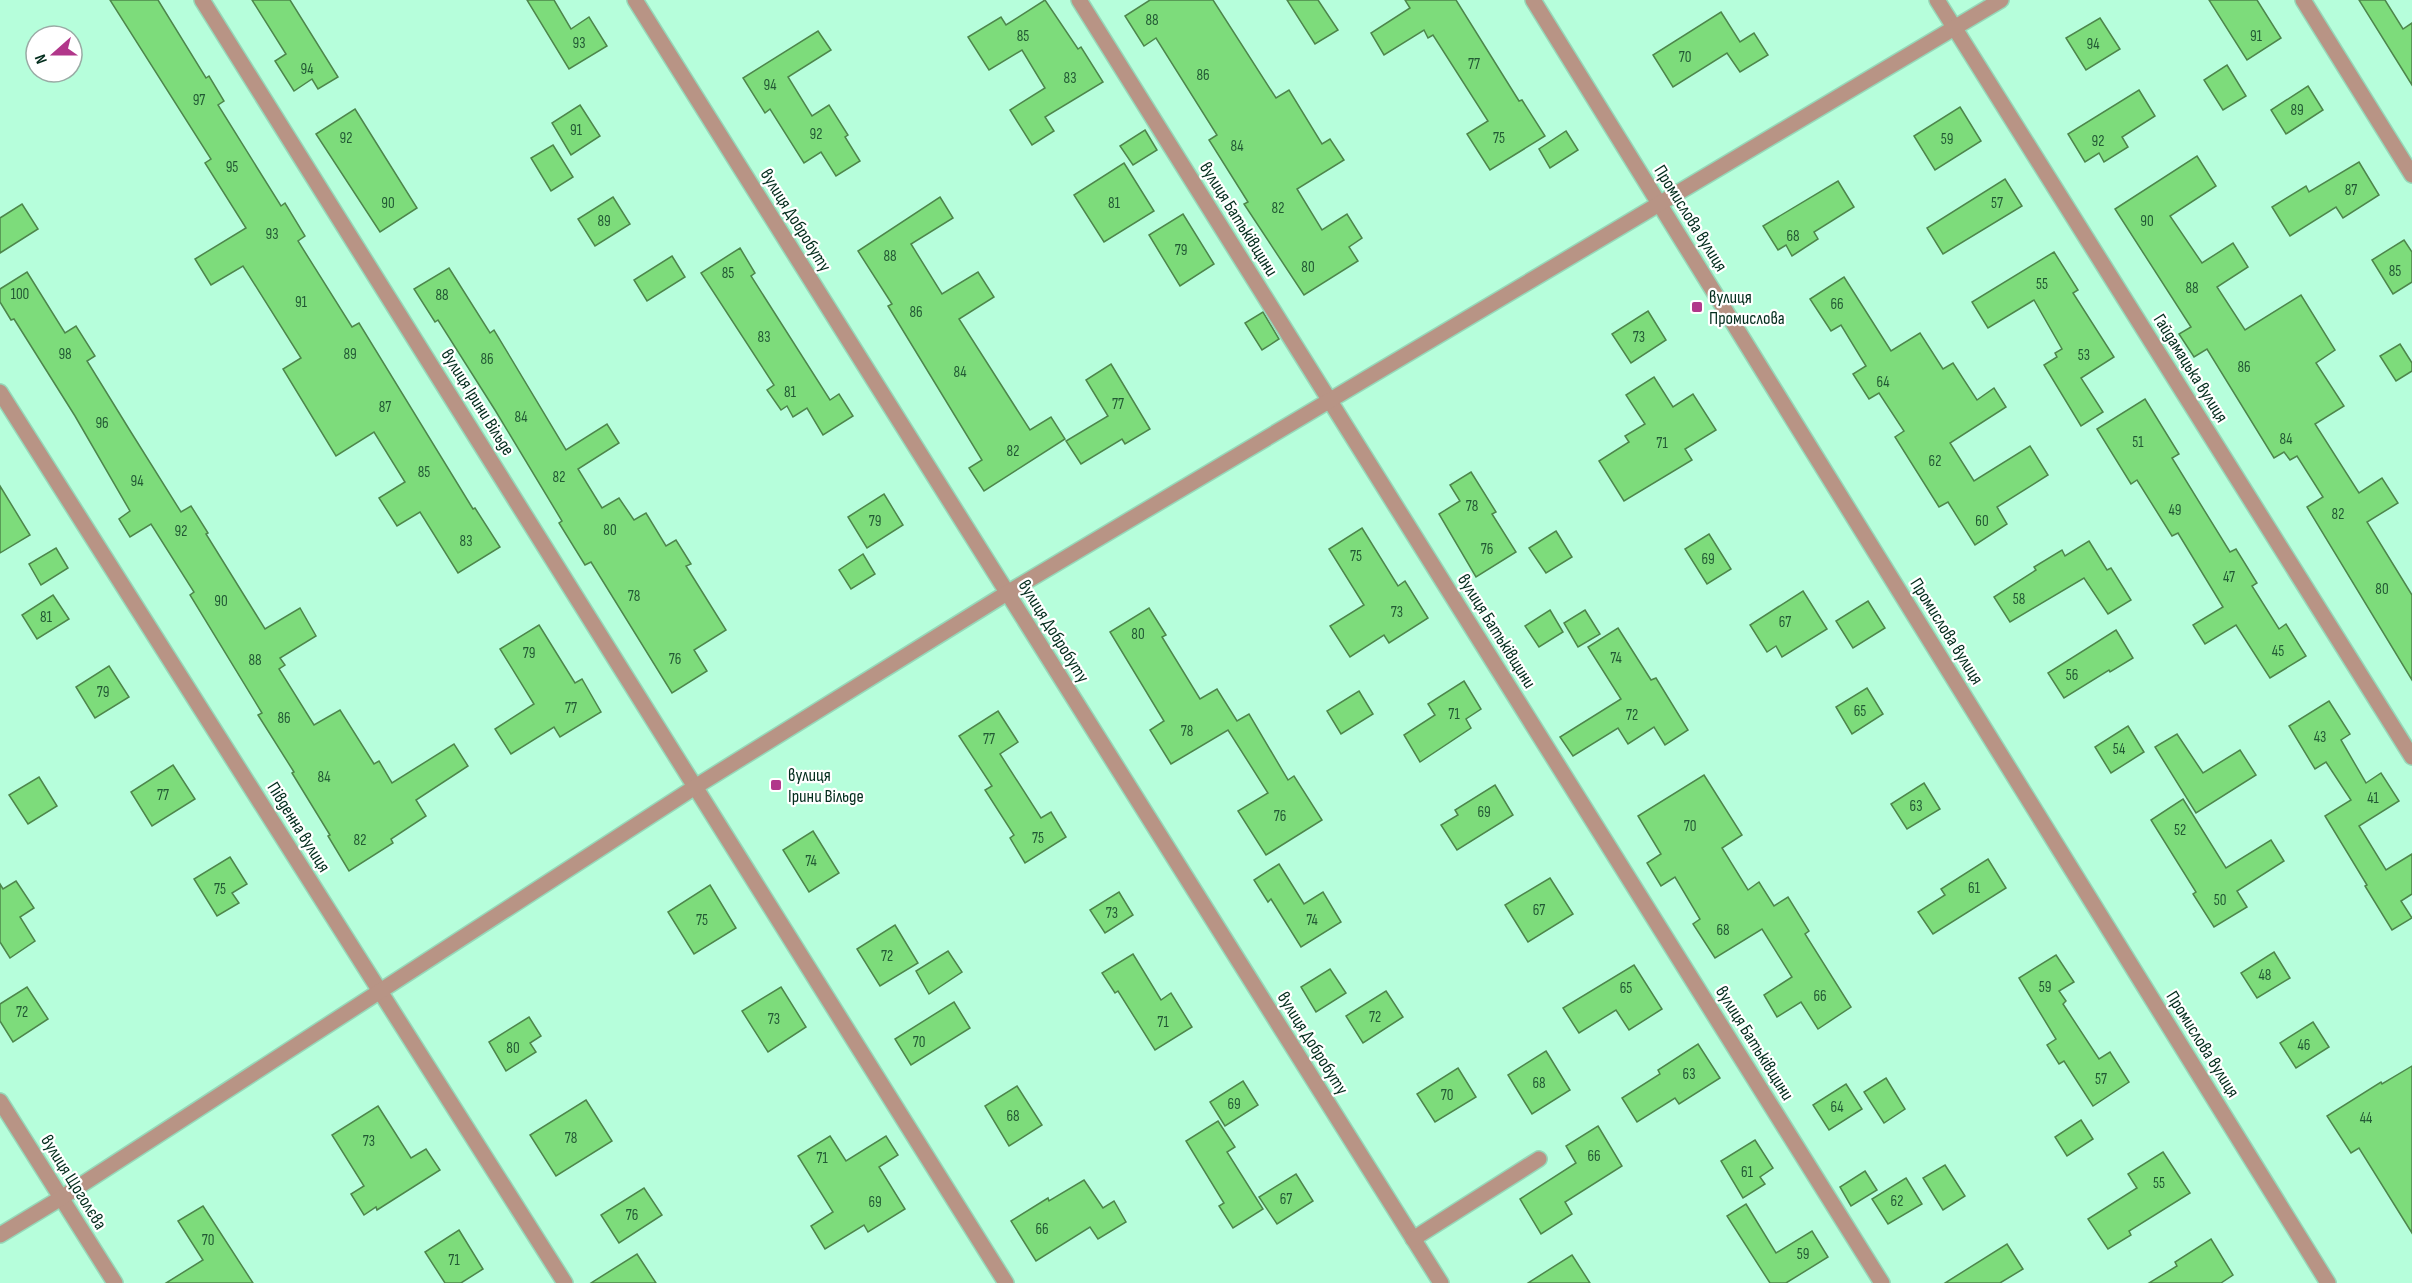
<svg xmlns="http://www.w3.org/2000/svg" width="2412" height="1283" font-family="'Sofia Sans Condensed',sans-serif">
<style>
.building{fill:#7ddc7b;stroke:#4d864b;stroke-width:1.5}
.lines{fill:none;stroke-linecap:round;stroke-linejoin:round}
.minor-casing{stroke:#96d8b9;stroke-width:18}
.minor{stroke:#b89485;stroke-width:15}
.poi-dot{fill:#b1378a;stroke:#fff;stroke-width:2}
.labels{text-anchor:middle;stroke-width:4.5;stroke-linejoin:round;paint-order:stroke}
.number-label{font-size:15px;fill:#225934}
.street-label{font-size:18px;fill:#032d1d;stroke:#fff}
.poi-label{font-size:18px;fill:#032d1d;stroke:#fff;text-anchor:start}
</style>
<rect width="100%" height="100%" fill="#b6fedb"/>
<g class="building">
<path d="M110,0H158L206,78L209,76L224,101L218,105L281,206L285,203L305,236L298,241L352,327L359,323L473,509L475,508L500,547L458,573L420,512L397,526L379,498L405,482L374,432L336,456L283,369L301,358L243,266L211,285L195,259L246,228L205,163L211,159Z"/>
<path d="M252,0H290L338,77L318,89L312,79L294,91L275,61L286,54Z"/>
<path d="M527,0H554L571,29L589,17L607,46L569,69Z"/>
<path d="M1045,0L1078,49L1081,47L1103,82L1045,117L1054,131L1032,145L1010,110L1045,88L1022,50L989,70L968,37L1001,17L1006,25Z"/>
<path d="M1150,0H1213L1276,98L1289,90L1322,144L1330,139L1344,160L1297,189L1322,230L1347,214L1362,238L1349,247L1358,261L1304,295L1244,204L1248,202L1209,140L1217,135L1156,38L1144,46L1125,16Z"/>
<path d="M1287,0H1318L1338,30L1315,44Z"/>
<path d="M1405,0H1456L1519,101L1522,100L1545,136L1490,170L1467,134L1488,121L1433,35L1428,38L1424,30L1384,55L1371,33L1410,8Z"/>
<path d="M2209,0H2257L2281,38L2247,60Z"/>
<path d="M2359,0H2385L2403,29L2412,23V85Z"/>
<path d="M1721,12L1740,42L1754,33L1768,55L1740,72L1727,53L1673,87L1653,55Z"/>
<path d="M2100,18L2120,49L2086,70L2066,38Z"/>
<path d="M818,31L831,50L788,77L812,116L829,105L848,135L845,137L860,161L836,176L821,152L804,163L770,109L765,113L743,78Z"/>
<path d="M2227,65L2246,96L2223,110L2204,80Z"/>
<path d="M2308,86L2323,110L2286,134L2271,110Z"/>
<path d="M2139,90L2155,116L2122,137L2128,147L2104,162L2099,153L2085,162L2068,134Z"/>
<path d="M580,105L600,136L571,155L552,123Z"/>
<path d="M1960,107L1981,141L1935,170L1914,136Z"/>
<path d="M355,109L417,208L380,232L316,134Z"/>
<path d="M1145,130L1157,150L1133,165L1120,146Z"/>
<path d="M1566,131L1578,150L1550,168L1539,149Z"/>
<path d="M553,145L573,177L551,191L531,158Z"/>
<path d="M2197,156L2216,186L2170,216L2202,263L2233,243L2248,267L2217,287L2245,330L2301,295L2335,350L2316,363L2344,406L2315,424L2359,493L2382,478L2398,503L2367,522L2412,595V680L2307,507L2323,497L2297,456L2290,460L2284,452L2274,458L2207,349L2194,357L2179,334L2191,327L2115,209Z"/>
<path d="M2359,162L2379,195L2343,218L2336,207L2290,236L2272,207L2306,186L2309,192Z"/>
<path d="M1124,163L1154,211L1104,242L1074,195Z"/>
<path d="M2005,179L2022,206L1943,254L1927,228Z"/>
<path d="M1838,181L1854,207L1814,232L1818,239L1792,256L1786,245L1778,250L1763,226Z"/>
<path d="M613,197L630,224L595,246L578,219Z"/>
<path d="M940,197L953,218L911,244L942,294L978,272L994,297L959,319L1030,430L1051,417L1065,439L984,491L969,468L982,460L888,306L892,304L858,251Z"/>
<path d="M22,204L38,229L0,253V218Z"/>
<path d="M1183,214L1214,264L1180,286L1149,235Z"/>
<path d="M2404,240L2412,252V282L2393,294L2372,260Z"/>
<path d="M740,248L755,273L751,276L830,400L839,394L853,416L823,435L807,408L793,417L787,406L781,410L767,390L774,385L701,273Z"/>
<path d="M2054,252L2078,290L2073,293L2114,357L2081,378L2103,412L2081,426L2044,365L2057,357L2055,353L2062,349L2034,300L1988,328L1972,302Z"/>
<path d="M672,256L685,277L647,301L634,280Z"/>
<path d="M449,268L490,333L494,330L566,450L607,424L619,443L578,469L602,508L619,498L634,520L646,513L666,546L676,540L691,564L686,566L726,630L694,650L707,671L672,693L591,562L585,565L559,523L562,521L495,410L438,320L435,322L414,289Z"/>
<path d="M27,272L65,333L76,326L95,356L87,361L129,429L181,512L191,506L208,533L206,534L265,629L300,608L316,636L280,658L285,665L279,669L314,725L340,710L374,764L379,761L392,783L454,744L468,766L416,800L426,816L391,839L393,843L349,871L328,836L330,835L292,773L294,772L258,715L262,713L190,595L194,592L151,524L130,537L119,519L130,511L75,416L14,319L11,320L0,302V289Z"/>
<path d="M1844,277L1891,351L1920,333L1943,369L1953,363L1977,400L1994,388L2006,407L1950,443L1974,481L2030,446L2048,475L1997,507L2007,524L1975,545L1948,502L1939,507L1895,437L1904,431L1879,393L1869,399L1853,374L1866,366L1841,325L1831,331L1810,299Z"/>
<path d="M1648,311L1666,340L1631,363L1612,334Z"/>
<path d="M1263,312L1279,339L1262,350L1245,323Z"/>
<path d="M2400,344L2412,363V371L2396,381L2380,356Z"/>
<path d="M1111,364L1150,429L1125,444L1122,439L1081,464L1066,441L1108,416L1086,380Z"/>
<path d="M1654,377L1673,407L1693,394L1716,430L1685,449L1692,460L1624,501L1599,461L1629,442L1625,436L1645,424L1626,395Z"/>
<path d="M2145,399L2179,454L2172,458L2230,552L2236,549L2257,583L2252,586L2279,629L2286,624L2306,656L2270,678L2236,625L2205,644L2193,625L2223,607L2178,533L2172,536L2137,480L2131,484L2097,429Z"/>
<path d="M1471,472L1496,512L1492,514L1516,552L1476,577L1439,514L1460,501L1450,485Z"/>
<path d="M0,486L30,535L0,553Z"/>
<path d="M884,494L903,525L867,548L848,517Z"/>
<path d="M1362,528L1398,586L1405,581L1428,618L1389,643L1384,635L1350,657L1330,626L1364,605L1329,549Z"/>
<path d="M1556,531L1572,557L1546,573L1529,548Z"/>
<path d="M1709,534L1731,569L1707,584L1685,549Z"/>
<path d="M2089,541L2107,570L2111,568L2131,600L2108,614L2084,578L2010,622L1994,597L2036,570L2034,567L2062,550L2065,556Z"/>
<path d="M56,548L68,568L41,585L29,564Z"/>
<path d="M863,554L875,574L851,589L839,570Z"/>
<path d="M1803,591L1827,629L1782,657L1776,646L1767,652L1750,625Z"/>
<path d="M53,595L69,619L37,639L22,615Z"/>
<path d="M1868,601L1885,628L1853,648L1836,621Z"/>
<path d="M1149,608L1166,635L1162,637L1200,699L1217,689L1237,721L1249,714L1288,780L1294,776L1322,820L1266,855L1238,811L1268,793L1228,730L1171,764L1150,730L1164,721L1110,632Z"/>
<path d="M1550,610L1563,632L1539,647L1525,626Z"/>
<path d="M1585,610L1600,634L1578,647L1564,623Z"/>
<path d="M539,625L575,683L582,679L601,712L560,737L554,727L511,754L495,729L534,704L500,649Z"/>
<path d="M1618,628L1651,680L1656,678L1688,730L1665,745L1654,727L1628,744L1618,728L1573,756L1560,737L1621,699L1588,647Z"/>
<path d="M2116,630L2133,658L2110,672L2109,670L2064,698L2048,673Z"/>
<path d="M109,666L129,697L95,718L76,687Z"/>
<path d="M1464,681L1481,709L1466,719L1471,728L1420,762L1404,735L1435,715L1428,704Z"/>
<path d="M1867,688L1883,714L1852,734L1836,707Z"/>
<path d="M1359,691L1373,714L1341,734L1327,711Z"/>
<path d="M2329,701L2350,734L2341,740L2366,783L2381,773L2399,801L2359,826L2386,870L2412,854V894L2401,901L2412,918L2392,930L2365,886L2367,885L2325,816L2351,800L2326,762L2315,769L2289,726Z"/>
<path d="M998,711L1018,742L1000,754L1041,818L1051,812L1066,837L1025,863L1010,838L1014,835L985,790L992,786L959,736Z"/>
<path d="M2128,726L2144,752L2111,773L2095,747Z"/>
<path d="M2177,734L2203,773L2240,750L2256,775L2196,813L2155,747Z"/>
<path d="M173,765L195,799L152,826L131,792Z"/>
<path d="M1704,775L1742,835L1722,848L1748,890L1759,882L1774,906L1788,897L1809,931L1805,934L1851,1007L1818,1029L1801,1002L1777,1017L1764,995L1792,977L1762,929L1715,958L1693,924L1700,919L1675,877L1661,886L1647,863L1661,854L1638,816Z"/>
<path d="M39,777L57,806L28,824L9,795Z"/>
<path d="M1924,783L1940,809L1907,829L1891,804Z"/>
<path d="M1495,785L1513,815L1457,850L1441,825L1458,815L1455,810Z"/>
<path d="M2183,799L2226,868L2271,840L2284,861L2237,891L2247,907L2214,927L2193,894L2196,892L2151,820Z"/>
<path d="M813,831L839,873L809,892L783,850Z"/>
<path d="M230,857L247,884L232,893L239,903L217,916L194,879Z"/>
<path d="M1988,859L2006,888L1933,934L1918,912L1945,895L1941,889Z"/>
<path d="M1279,864L1304,904L1323,892L1341,922L1301,947L1271,899L1268,902L1254,880Z"/>
<path d="M1550,878L1573,914L1528,942L1505,905Z"/>
<path d="M16,881L34,908L20,917L35,941L10,958L0,942V884L3,889Z"/>
<path d="M710,885L736,928L694,954L668,912Z"/>
<path d="M1119,892L1133,915L1105,933L1090,910Z"/>
<path d="M895,925L918,963L880,986L857,949Z"/>
<path d="M948,951L962,972L929,994L916,971Z"/>
<path d="M2274,952L2290,978L2257,998L2241,973Z"/>
<path d="M1133,954L1161,1000L1171,993L1192,1027L1155,1050L1118,991L1115,993L1102,973Z"/>
<path d="M2056,955L2074,982L2059,991L2066,1001L2063,1004L2099,1059L2110,1052L2129,1082L2093,1106L2064,1061L2059,1064L2047,1045L2056,1039L2019,978Z"/>
<path d="M1634,965L1662,1009L1629,1030L1616,1010L1579,1033L1563,1008Z"/>
<path d="M1330,969L1346,993L1316,1012L1301,987Z"/>
<path d="M27,987L48,1019L13,1042L0,1021V1004Z"/>
<path d="M781,987L806,1027L768,1052L742,1011Z"/>
<path d="M1386,991L1403,1017L1363,1043L1346,1016Z"/>
<path d="M954,1002L970,1028L911,1065L895,1039Z"/>
<path d="M529,1017L541,1036L530,1043L536,1052L506,1071L489,1042Z"/>
<path d="M2313,1022L2329,1047L2296,1068L2280,1043Z"/>
<path d="M1698,1044L1720,1078L1679,1104L1675,1098L1637,1122L1622,1098L1660,1074L1658,1070Z"/>
<path d="M1546,1051L1570,1090L1532,1114L1508,1075Z"/>
<path d="M2412,1066V1233L2359,1148L2351,1153L2327,1116L2381,1082L2382,1084Z"/>
<path d="M1458,1068L1476,1097L1435,1122L1417,1094Z"/>
<path d="M1886,1078L1905,1109L1884,1123L1864,1092Z"/>
<path d="M1243,1081L1258,1105L1225,1126L1210,1102Z"/>
<path d="M1846,1084L1862,1109L1829,1130L1813,1105Z"/>
<path d="M1017,1086L1042,1125L1009,1146L985,1106Z"/>
<path d="M586,1100L612,1141L556,1176L530,1135Z"/>
<path d="M378,1106L411,1158L426,1149L440,1170L377,1210L376,1207L364,1215L351,1194L364,1186L332,1135Z"/>
<path d="M2081,1120L2093,1139L2067,1156L2055,1137Z"/>
<path d="M1218,1121L1235,1147L1227,1152L1263,1209L1233,1228L1219,1206L1224,1203L1186,1141Z"/>
<path d="M1598,1126L1622,1166L1565,1202L1572,1214L1541,1234L1520,1199L1576,1163L1566,1146Z"/>
<path d="M830,1136L846,1161L886,1136L898,1155L879,1167L905,1209L868,1232L864,1225L825,1249L811,1226L833,1212L798,1156Z"/>
<path d="M1755,1140L1773,1168L1760,1177L1765,1184L1743,1198L1721,1161Z"/>
<path d="M2163,1152L2190,1193L2129,1231L2131,1235L2108,1249L2088,1219L2137,1188L2128,1174Z"/>
<path d="M1945,1165L1965,1196L1943,1210L1923,1178Z"/>
<path d="M1865,1171L1877,1190L1851,1206L1840,1187Z"/>
<path d="M1296,1174L1313,1201L1277,1224L1259,1197Z"/>
<path d="M1906,1178L1922,1204L1888,1224L1872,1199Z"/>
<path d="M1084,1180L1103,1208L1114,1201L1126,1222L1098,1239L1090,1227L1036,1261L1011,1221L1048,1198L1049,1201Z"/>
<path d="M644,1188L662,1215L619,1243L601,1215Z"/>
<path d="M1746,1204L1776,1253L1812,1231L1828,1257L1786,1283H1770L1727,1216Z"/>
<path d="M203,1206L253,1283H166L203,1260L178,1221Z"/>
<path d="M459,1230L483,1269L461,1283H445L425,1252Z"/>
<path d="M2211,1239L2233,1275L2221,1283H2149L2177,1266L2175,1262Z"/>
<path d="M2007,1244L2023,1269L2000,1283H1945Z"/>
<path d="M637,1254L656,1283H591Z"/>
<path d="M1572,1255L1590,1283H1528Z"/>
</g>
<g class="lines">
<g class="minor-casing">
<g id="minor">
<path d="M202,0L1006,1283"/>
<path d="M635,0L1441,1283"/>
<path d="M1079,0L1882,1283"/>
<path d="M1533,0L2328,1283"/>
<path d="M1937,0L2412,757"/>
<path d="M2303,0L2412,175"/>
<path d="M0,392L565,1283"/>
<path d="M0,1101L115,1283"/>
<path d="M0,1235L61,1198L695,787L1007,593L2001,0"/>
<path d="M1413,1239L1539,1159"/>
</g>
</g>
<use href="#minor" class="minor"/>
</g>
<g class="poi-dot">
<rect x="1691" y="301" width="12" height="12" rx="3"/>
<rect x="770" y="779" width="12" height="12" rx="3"/>
</g>
<g class="labels">
<g class="number-label">
<text x="1152" y="25">88</text>
<text x="1023" y="41">85</text>
<text x="2256" y="41">91</text>
<text x="579" y="48">93</text>
<text x="2093" y="49">94</text>
<text x="1685" y="62">70</text>
<text x="1474" y="69">77</text>
<text x="307" y="74">94</text>
<text x="1203" y="80">86</text>
<text x="1070" y="83">83</text>
<text x="770" y="90">94</text>
<text x="199" y="105">97</text>
<text x="2297" y="115">89</text>
<text x="576" y="135">91</text>
<text x="816" y="139">92</text>
<text x="346" y="143">92</text>
<text x="1499" y="143">75</text>
<text x="1947" y="144">59</text>
<text x="2098" y="146">92</text>
<text x="1237" y="151">84</text>
<text x="232" y="172">95</text>
<text x="2351" y="195">87</text>
<text x="388" y="208">90</text>
<text x="1114" y="208">81</text>
<text x="1997" y="208">57</text>
<text x="1278" y="213">82</text>
<text x="604" y="226">89</text>
<text x="2147" y="226">90</text>
<text x="272" y="239">93</text>
<text x="1793" y="241">68</text>
<text x="1181" y="255">79</text>
<text x="890" y="261">88</text>
<text x="1308" y="272">80</text>
<text x="2395" y="276">85</text>
<text x="728" y="278">85</text>
<text x="2042" y="289">55</text>
<text x="2192" y="293">88</text>
<text x="20" y="299">100</text>
<text x="442" y="300">88</text>
<text x="301" y="307">91</text>
<text x="1837" y="309">66</text>
<text x="916" y="317">86</text>
<text x="764" y="342">83</text>
<text x="1639" y="342">73</text>
<text x="65" y="359">98</text>
<text x="350" y="359">89</text>
<text x="2084" y="360">53</text>
<text x="487" y="364">86</text>
<text x="2244" y="372">86</text>
<text x="960" y="377">84</text>
<text x="1883" y="387">64</text>
<text x="790" y="397">81</text>
<text x="1118" y="409">77</text>
<text x="385" y="412">87</text>
<text x="521" y="422">84</text>
<text x="102" y="428">96</text>
<text x="2286" y="444">84</text>
<text x="2138" y="447">51</text>
<text x="1662" y="448">71</text>
<text x="1013" y="456">82</text>
<text x="1935" y="466">62</text>
<text x="424" y="477">85</text>
<text x="559" y="482">82</text>
<text x="137" y="486">94</text>
<text x="1472" y="511">78</text>
<text x="2175" y="515">49</text>
<text x="2338" y="519">82</text>
<text x="875" y="526">79</text>
<text x="1982" y="526">60</text>
<text x="610" y="535">80</text>
<text x="181" y="536">92</text>
<text x="466" y="546">83</text>
<text x="1487" y="554">76</text>
<text x="1356" y="561">75</text>
<text x="1708" y="564">69</text>
<text x="2229" y="582">47</text>
<text x="2382" y="594">80</text>
<text x="634" y="601">78</text>
<text x="2019" y="604">58</text>
<text x="221" y="606">90</text>
<text x="1397" y="617">73</text>
<text x="46" y="622">81</text>
<text x="1785" y="627">67</text>
<text x="1138" y="639">80</text>
<text x="2278" y="656">45</text>
<text x="529" y="658">79</text>
<text x="1616" y="663">74</text>
<text x="675" y="664">76</text>
<text x="255" y="665">88</text>
<text x="2072" y="680">56</text>
<text x="103" y="697">79</text>
<text x="571" y="713">77</text>
<text x="1860" y="716">65</text>
<text x="1454" y="719">71</text>
<text x="1632" y="720">72</text>
<text x="284" y="723">86</text>
<text x="1187" y="736">78</text>
<text x="2320" y="742">43</text>
<text x="989" y="744">77</text>
<text x="2119" y="754">54</text>
<text x="324" y="782">84</text>
<text x="163" y="800">77</text>
<text x="2373" y="803">41</text>
<text x="1916" y="811">63</text>
<text x="1484" y="817">69</text>
<text x="1280" y="821">76</text>
<text x="1690" y="831">70</text>
<text x="2180" y="835">52</text>
<text x="1038" y="843">75</text>
<text x="360" y="845">82</text>
<text x="811" y="866">74</text>
<text x="1974" y="893">61</text>
<text x="220" y="894">75</text>
<text x="2220" y="905">50</text>
<text x="1539" y="915">67</text>
<text x="1112" y="918">73</text>
<text x="702" y="925">75</text>
<text x="1312" y="925">74</text>
<text x="1723" y="935">68</text>
<text x="887" y="961">72</text>
<text x="2265" y="980">48</text>
<text x="2045" y="992">59</text>
<text x="1626" y="993">65</text>
<text x="1820" y="1001">66</text>
<text x="22" y="1017">72</text>
<text x="1375" y="1022">72</text>
<text x="774" y="1024">73</text>
<text x="1163" y="1027">71</text>
<text x="919" y="1047">70</text>
<text x="2304" y="1050">46</text>
<text x="513" y="1053">80</text>
<text x="1689" y="1079">63</text>
<text x="2101" y="1084">57</text>
<text x="1539" y="1088">68</text>
<text x="1447" y="1100">70</text>
<text x="1234" y="1109">69</text>
<text x="1837" y="1112">64</text>
<text x="1013" y="1121">68</text>
<text x="2366" y="1123">44</text>
<text x="571" y="1143">78</text>
<text x="369" y="1146">73</text>
<text x="1594" y="1161">66</text>
<text x="822" y="1163">71</text>
<text x="1747" y="1177">61</text>
<text x="2159" y="1188">55</text>
<text x="1286" y="1204">67</text>
<text x="1897" y="1206">62</text>
<text x="875" y="1207">69</text>
<text x="632" y="1220">76</text>
<text x="1042" y="1234">66</text>
<text x="208" y="1245">70</text>
<text x="1803" y="1259">59</text>
<text x="454" y="1265">71</text>
</g>
<g class="street-label">
<text transform="translate(1691 218) rotate(58)" y="6">Промислова вулиця</text>
<text transform="translate(1239 219) rotate(58)" y="6">вулиця Батьківщини</text>
<text transform="translate(796 220) rotate(58)" y="6">вулиця Добробуту</text>
<text transform="translate(2191 368) rotate(58)" y="6">Гайдамацька вулиця</text>
<text transform="translate(478 402) rotate(58)" y="6">вулиця Ірини Вільде</text>
<text transform="translate(1054 631) rotate(58)" y="6">вулиця Добробуту</text>
<text transform="translate(1497 631) rotate(58)" y="6">вулиця Батьківщини</text>
<text transform="translate(1947 631) rotate(58)" y="6">Промислова вулиця</text>
<text transform="translate(299 827) rotate(58)" y="6">Південна вулиця</text>
<text transform="translate(1313 1043) rotate(58)" y="6">вулиця Добробуту</text>
<text transform="translate(1755 1043) rotate(58)" y="6">вулиця Батьківщини</text>
<text transform="translate(2203 1044) rotate(58)" y="6">Промислова вулиця</text>
<text transform="translate(74 1182) rotate(58)" y="6">вулиця Щоголєва</text>
</g>
<g class="poi-label">
<text x="1709" y="303">вулиця<tspan x="1709" dy="21">Промислова</tspan></text>
<text x="788" y="781">вулиця<tspan x="788" dy="21">Ірини Вільде</tspan></text>
</g>
</g>
<g transform="translate(54 54) rotate(249)"><circle r="28" fill="#ffffff" stroke="#9aaba5" stroke-width="1.5"/>
<path d="M0-4.5L10 22L0 15L-10 22Z" fill="#b1378a"/>
<text y="-9" font-size="16" font-weight="bold" text-anchor="middle" fill="#032d1d">N</text>
</g>
</svg>
